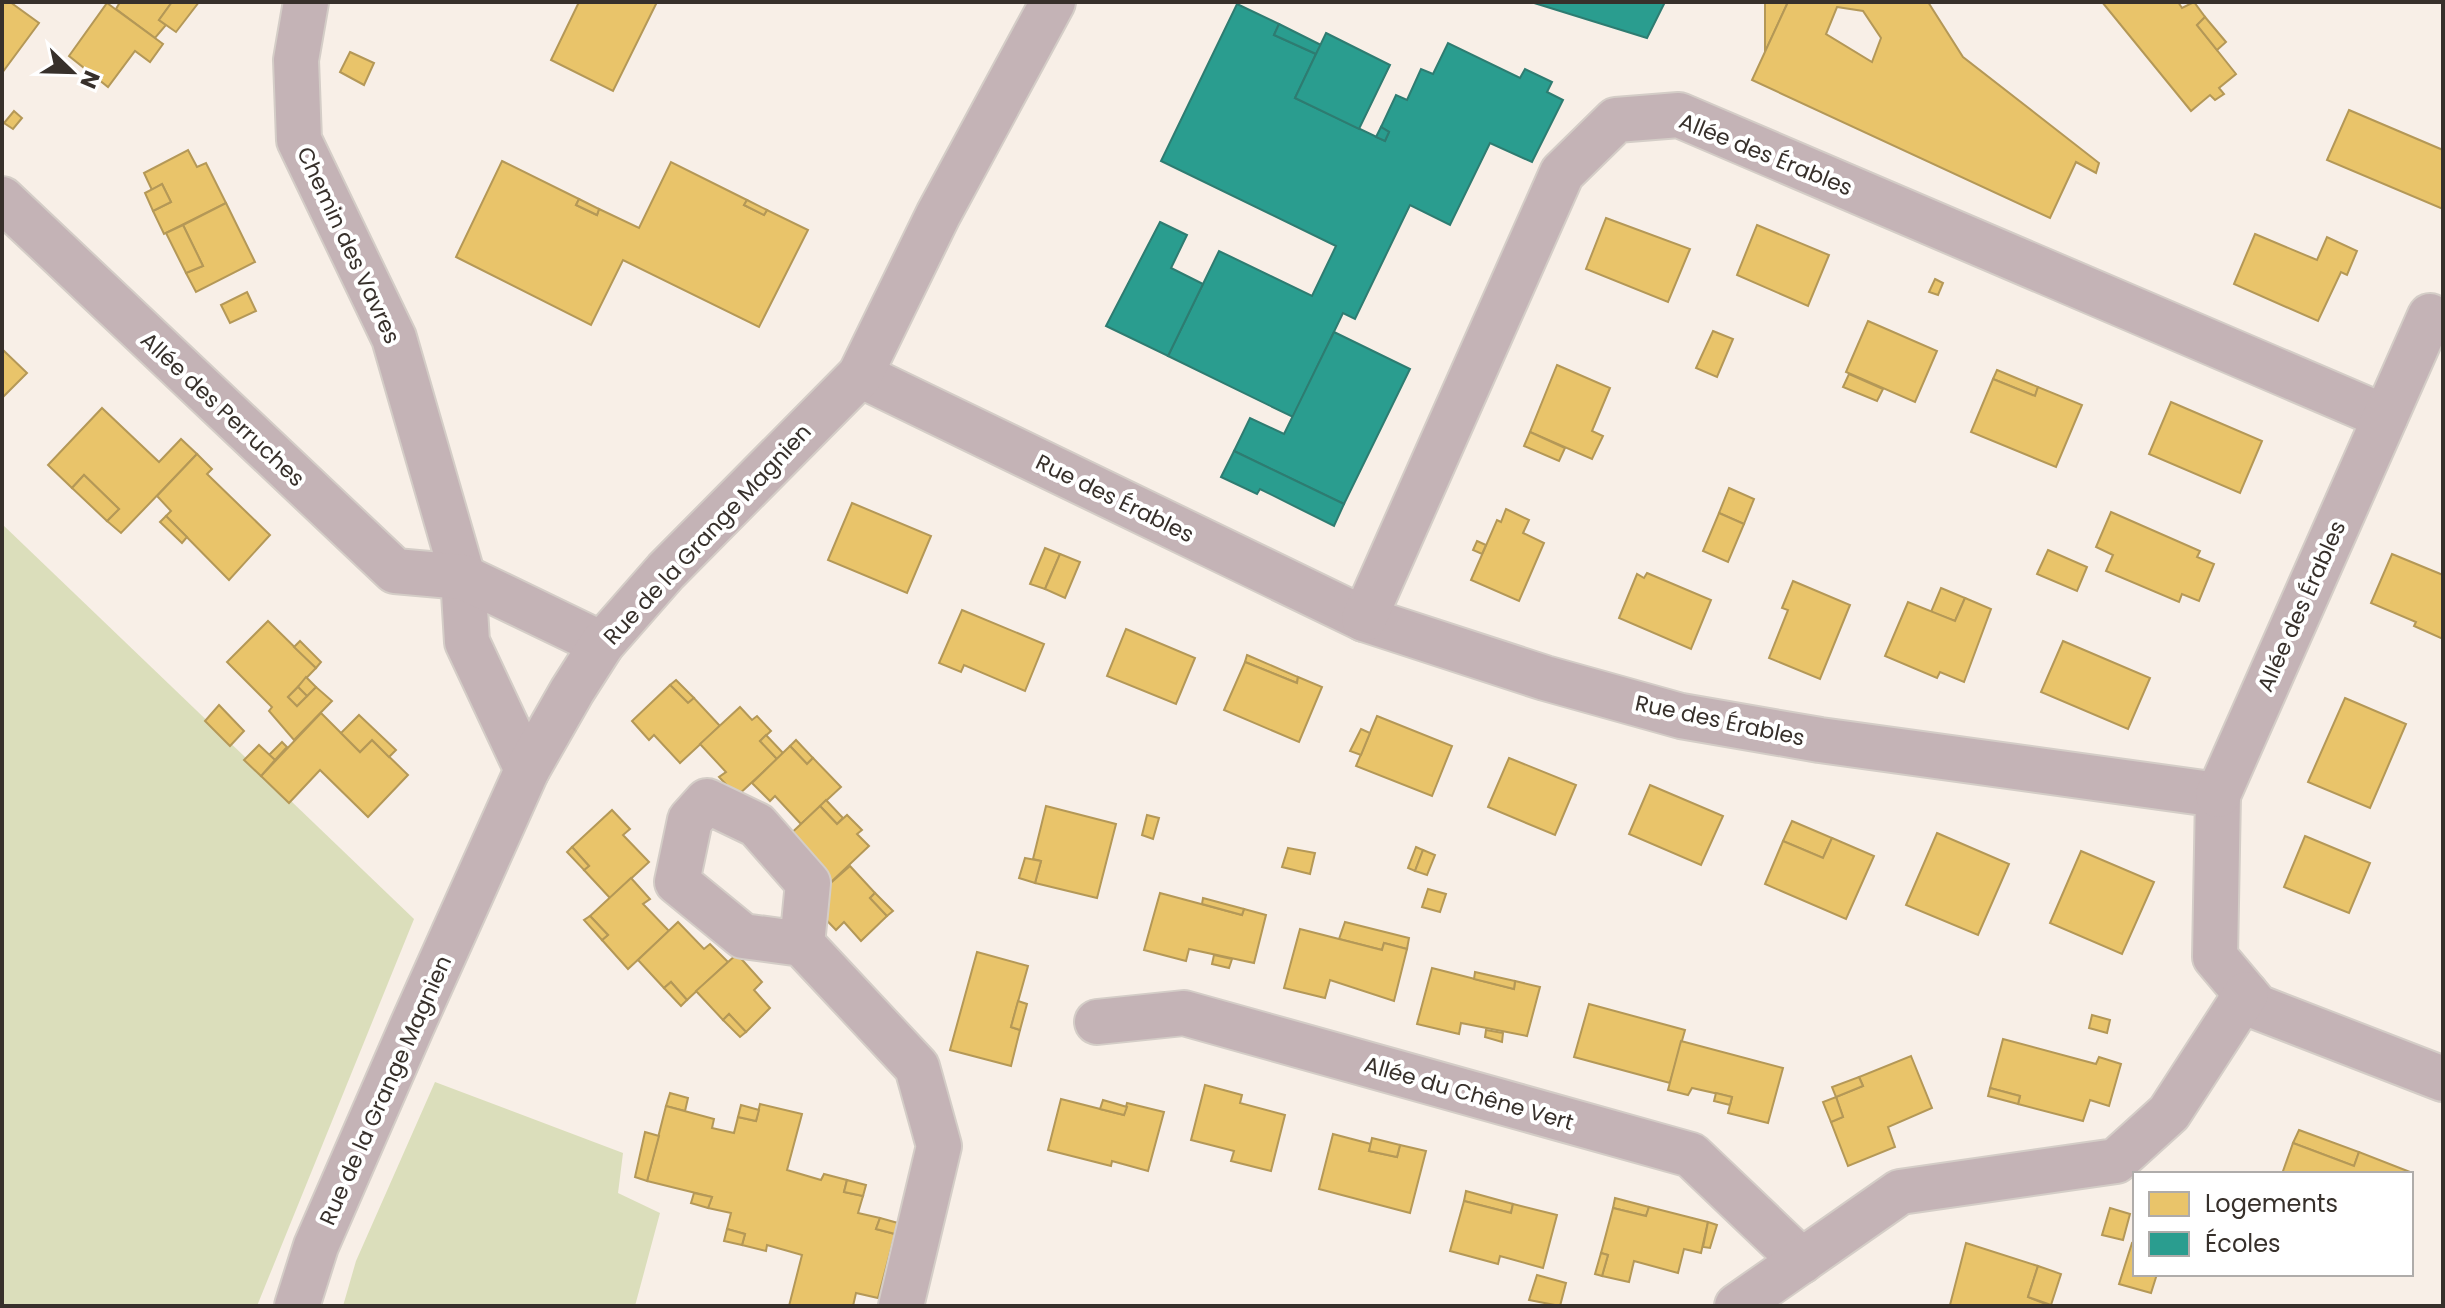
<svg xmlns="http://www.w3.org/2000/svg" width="2445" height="1308" font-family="Poppins,sans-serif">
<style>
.green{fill:#dbdebb}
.homes{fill:#e9c46a;stroke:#b49857;stroke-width:2;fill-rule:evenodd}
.schools{fill:#2a9d8f;stroke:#2e7c71;stroke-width:2}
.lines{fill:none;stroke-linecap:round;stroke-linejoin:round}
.minor-casing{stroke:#d4cdc7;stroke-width:48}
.minor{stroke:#c4b3b6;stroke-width:44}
.labels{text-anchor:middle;stroke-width:8;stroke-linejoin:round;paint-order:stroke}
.street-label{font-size:22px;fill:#37302b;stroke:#fff}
</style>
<rect width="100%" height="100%" fill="#f8efe7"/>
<g class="green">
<path d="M2,524L414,919L257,1306H2Z"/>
<path d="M435,1082L623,1153L618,1193L660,1213L635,1306H343L356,1261Z"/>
</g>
<g class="homes">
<path d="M2,2H10L39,23L2,73Z"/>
<path d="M120,2H172L159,20L166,25L155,38L116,9Z"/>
<path d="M172,2H199L176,32L159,20Z"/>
<path d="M579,2H657L613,91L551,60Z"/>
<path d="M1765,2H1788L1765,52Z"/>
<path d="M1788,2H1928L1963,57L2099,163L2096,173L2076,162L2050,218L1752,80ZM1837,7L1863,11L1881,38L1872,62L1826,34Z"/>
<path d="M2102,2H2178L2182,8L2194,2L2205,17L2197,25L2236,74L2219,88L2224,94L2215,100L2210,95L2191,111Z"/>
<path d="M107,3L163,44L150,62L135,51L108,87L69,56Z"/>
<path d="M2205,17L2226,42L2217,50L2197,25Z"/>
<path d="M350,52L374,63L364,85L340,72Z"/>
<path d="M2349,110L2443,150V209L2327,160Z"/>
<path d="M14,111L22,118L13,129L4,123Z"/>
<path d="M188,150L197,167L206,163L226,203L164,234L153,211L171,202L162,184L152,190L144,173Z"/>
<path d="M502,161L579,199L576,205L597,215L599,209L639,228L671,162L747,200L744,205L764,215L767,210L808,230L759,327L623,260L591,325L456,257Z"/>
<path d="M162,184L171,202L153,211L145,193Z"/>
<path d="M579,199L599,209L597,215L576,205Z"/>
<path d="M747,200L767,210L764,215L744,205Z"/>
<path d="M226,203L255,262L196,292L186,273L203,266L183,225Z"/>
<path d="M1606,218L1690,249L1668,302L1586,269Z"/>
<path d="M183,225L203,266L186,273L166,233Z"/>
<path d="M1757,225L1829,255L1808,306L1737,275Z"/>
<path d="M2255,234L2317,260L2327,237L2357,251L2347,275L2341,272L2318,321L2234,284Z"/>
<path d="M1935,279L1943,283L1938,295L1929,292Z"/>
<path d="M247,292L256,311L230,323L221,305Z"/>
<path d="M1868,321L1937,351L1915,402L1846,372Z"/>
<path d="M1713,331L1733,339L1717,377L1696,368Z"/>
<path d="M2,349L27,373L2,398Z"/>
<path d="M1557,365L1610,388L1592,431L1603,436L1592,459L1530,432Z"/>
<path d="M1997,370L2038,387L2035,396L1993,379Z"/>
<path d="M1849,374L1883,389L1877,401L1843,387Z"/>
<path d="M1993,379L2035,396L2038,387L2082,405L2056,467L1971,432Z"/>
<path d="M2171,402L2262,441L2240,493L2149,454Z"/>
<path d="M102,408L159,462L181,439L197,454L121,533L107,521L119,509L84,475L72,488L48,465Z"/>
<path d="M1530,432L1565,448L1559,461L1524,446Z"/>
<path d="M197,454L212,469L207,474L270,535L229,580L166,516L171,511L157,496Z"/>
<path d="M84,475L119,509L107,521L72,488Z"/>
<path d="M1729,488L1754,499L1744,524L1719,513Z"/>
<path d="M852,503L931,536L907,593L828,560Z"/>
<path d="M1506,509L1529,520L1523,533L1544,543L1519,601L1471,580L1497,520L1501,522Z"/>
<path d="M2111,512L2200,551L2197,557L2214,564L2199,601L2182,594L2179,602L2106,571L2113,555L2096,547Z"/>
<path d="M1719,513L1744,524L1728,562L1703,551Z"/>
<path d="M166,516L187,537L182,543L160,522Z"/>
<path d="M1477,541L1486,545L1482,554L1473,550Z"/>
<path d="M1045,548L1060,554L1045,589L1030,584Z"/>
<path d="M2048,550L2087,567L2077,591L2037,574Z"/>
<path d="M1060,554L1080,562L1065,598L1045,589Z"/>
<path d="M2392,554L2443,575V639L2414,626L2416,622L2371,603Z"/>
<path d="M1647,573L1711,600L1691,649L1619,618L1637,574L1644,578Z"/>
<path d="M1793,581L1850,605L1820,679L1769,658L1788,610L1782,608Z"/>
<path d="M1941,588L1965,598L1955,621L1931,612Z"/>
<path d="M1965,598L1991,609L1964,682L1940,672L1937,678L1885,656L1908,602L1955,621Z"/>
<path d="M962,610L1044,644L1025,691L964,665L961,672L939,663Z"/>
<path d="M268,621L316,668L288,697L297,706L316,687L332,701L294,740L269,711L272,707L227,662Z"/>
<path d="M1126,629L1195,658L1176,704L1107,676Z"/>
<path d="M300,641L321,662L316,668L294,647Z"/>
<path d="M2063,641L2150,678L2128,729L2041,692Z"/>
<path d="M1247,655L1298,677L1297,683L1245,662Z"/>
<path d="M1245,662L1297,683L1298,677L1322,687L1299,742L1224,710Z"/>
<path d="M306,677L316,687L307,696L298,687Z"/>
<path d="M676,680L694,698L688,703L670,685Z"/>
<path d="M670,685L688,703L694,698L720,726L680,763L654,735L649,740L632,721Z"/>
<path d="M298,687L307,696L297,706L288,697Z"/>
<path d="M2345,698L2406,724L2370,808L2308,782Z"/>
<path d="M219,705L244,731L230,746L205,721Z"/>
<path d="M740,707L752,720L757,716L771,731L760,741L777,759L737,796L719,777L726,772L700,744Z"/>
<path d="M321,713L360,752L372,740L408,775L368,817L320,770L289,803L261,776Z"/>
<path d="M359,715L396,750L389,757L372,740L360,752L341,733Z"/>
<path d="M1377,716L1452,746L1432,796L1356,766Z"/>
<path d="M1361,729L1370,733L1361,755L1350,751Z"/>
<path d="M766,735L783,753L777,759L760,741Z"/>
<path d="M796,740L813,758L807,764L790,746Z"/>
<path d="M282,742L287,747L275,760L269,755Z"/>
<path d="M259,745L275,760L261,776L244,760Z"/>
<path d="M790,746L807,764L813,758L841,787L801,824L775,796L770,801L752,783Z"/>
<path d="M1509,758L1576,785L1555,835L1488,807Z"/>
<path d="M1650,785L1723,816L1701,865L1629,834Z"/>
<path d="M826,800L843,818L837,824L820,806Z"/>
<path d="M820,806L837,824L847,815L862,830L857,834L869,846L829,884L782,842Z"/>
<path d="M1046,806L1116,824L1097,898L1035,883L1041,861L1033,859Z"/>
<path d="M612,810L630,829L623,835L649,862L610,898L584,870L589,866L572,847Z"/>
<path d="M1147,815L1159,818L1153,839L1142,835Z"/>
<path d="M1792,821L1832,838L1823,858L1783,841Z"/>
<path d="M1937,833L2009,864L1978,935L1906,905Z"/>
<path d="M2305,836L2370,863L2349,913L2284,887Z"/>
<path d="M1832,838L1874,856L1846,919L1765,884L1783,841L1823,858Z"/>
<path d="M572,847L589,866L584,870L567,852Z"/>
<path d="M1416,847L1423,850L1415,871L1408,868Z"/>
<path d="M1288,848L1315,853L1310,874L1282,867Z"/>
<path d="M1423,850L1435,855L1427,875L1415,871Z"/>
<path d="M2081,851L2154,882L2122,954L2050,923Z"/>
<path d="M1025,858L1041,861L1035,883L1019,878Z"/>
<path d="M850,866L875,893L870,898L887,916L861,941L844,922L836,930L809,902Z"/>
<path d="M631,878L650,899L643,904L669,931L628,969L602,940L608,935L590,916Z"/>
<path d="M1428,889L1446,894L1440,912L1422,907Z"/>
<path d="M875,893L893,911L887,916L870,898Z"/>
<path d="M1160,893L1242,915L1244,909L1266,915L1254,963L1189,949L1186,961L1144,950Z"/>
<path d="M1203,898L1244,909L1242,915L1202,904Z"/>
<path d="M590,916L608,935L602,940L584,920Z"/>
<path d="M678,922L704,949L710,944L728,962L687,1000L671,982L664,988L638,960Z"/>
<path d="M1345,922L1409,938L1407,949L1384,943L1382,950L1339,939Z"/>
<path d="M1300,929L1382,950L1384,943L1407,949L1394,1001L1330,980L1325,998L1284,988Z"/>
<path d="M977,952L1028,966L1011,1027L1020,1030L1011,1066L950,1050Z"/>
<path d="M737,954L762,982L754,990L770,1008L746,1032L729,1014L723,1020L696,991Z"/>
<path d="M1214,955L1232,959L1229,968L1212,964Z"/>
<path d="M1432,968L1514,989L1515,981L1540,987L1527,1036L1461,1023L1459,1034L1417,1024Z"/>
<path d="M1475,972L1515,981L1514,989L1474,979Z"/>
<path d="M671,982L687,1000L681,1006L664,988Z"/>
<path d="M1018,1001L1027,1004L1020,1030L1011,1027Z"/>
<path d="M1589,1004L1685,1030L1670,1083L1574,1057Z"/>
<path d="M729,1014L746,1032L740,1037L723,1020Z"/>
<path d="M2092,1015L2110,1020L2107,1033L2089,1028Z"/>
<path d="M1486,1030L1503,1033L1502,1042L1485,1037Z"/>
<path d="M2003,1039L2096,1064L2099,1057L2121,1064L2109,1106L2090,1100L2083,1121L2018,1104L2020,1096L1990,1088Z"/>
<path d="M1681,1041L1783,1068L1768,1123L1728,1113L1732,1097L1692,1088L1688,1095L1668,1090Z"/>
<path d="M1911,1056L1932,1108L1888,1127L1895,1147L1848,1166L1831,1122L1843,1117L1836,1097L1863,1086L1859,1077Z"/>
<path d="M1859,1077L1863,1086L1836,1097L1832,1087Z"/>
<path d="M1205,1085L1242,1095L1240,1103L1285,1115L1271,1171L1231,1161L1234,1151L1191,1140Z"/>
<path d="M1990,1088L2020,1096L2018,1104L1988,1096Z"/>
<path d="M670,1093L688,1098L685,1111L666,1106Z"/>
<path d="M1716,1093L1732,1097L1730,1105L1714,1101Z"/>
<path d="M1836,1097L1843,1117L1831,1122L1823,1102Z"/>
<path d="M1061,1099L1124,1115L1127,1103L1164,1112L1148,1171L1112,1161L1111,1166L1048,1150Z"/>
<path d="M1103,1100L1127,1107L1124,1115L1100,1109Z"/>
<path d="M760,1104L802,1114L787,1170L821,1180L824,1174L847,1180L844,1192L863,1196L858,1213L880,1218L876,1229L895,1234L878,1298L856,1293L853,1306H789L802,1255L767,1245L766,1251L742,1245L745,1234L727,1229L731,1213L708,1208L712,1197L647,1181L666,1106L714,1119L712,1128L734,1133L738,1117L756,1121Z"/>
<path d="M741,1105L759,1110L756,1121L738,1117Z"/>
<path d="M2299,1130L2359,1152L2354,1166L2293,1143Z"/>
<path d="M645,1132L659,1136L647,1181L635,1177Z"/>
<path d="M1333,1134L1371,1144L1369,1151L1397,1157L1400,1145L1426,1151L1410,1213L1319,1189Z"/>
<path d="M1372,1138L1400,1145L1397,1157L1369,1151Z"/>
<path d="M2293,1143L2354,1166L2359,1152L2410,1172L2282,1174Z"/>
<path d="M847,1180L866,1185L863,1196L844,1192Z"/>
<path d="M1466,1191L1513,1204L1511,1213L1464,1201Z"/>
<path d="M694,1193L712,1197L708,1208L691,1203Z"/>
<path d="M1615,1198L1649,1207L1646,1216L1613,1208Z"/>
<path d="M1464,1201L1511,1213L1513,1204L1557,1215L1543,1268L1500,1256L1498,1264L1450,1251Z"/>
<path d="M1649,1207L1708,1222L1701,1253L1684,1249L1678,1273L1634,1261L1629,1282L1602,1276L1608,1255L1601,1253L1613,1208L1646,1216Z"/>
<path d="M2110,1208L2130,1214L2123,1240L2102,1235Z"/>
<path d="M880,1218L898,1223L895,1234L876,1229Z"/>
<path d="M1708,1222L1717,1225L1710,1248L1703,1247Z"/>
<path d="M727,1229L745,1234L742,1245L724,1241Z"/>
<path d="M1966,1243L2038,1266L2028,1297L2051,1306L1950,1305Z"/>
<path d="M2132,1243L2135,1244V1274H2157L2151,1293L2119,1284Z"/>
<path d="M1601,1253L1608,1255L1602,1276L1595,1274Z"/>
<path d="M2038,1266L2061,1274L2051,1305L2028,1297Z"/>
<path d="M1537,1275L1566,1283L1560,1306L1529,1300Z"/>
</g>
<g class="schools">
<path d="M1531,2H1665L1647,38Z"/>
<path d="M1237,4L1279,24L1274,35L1316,54L1295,98L1385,141L1389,132L1381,127L1396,95L1407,100L1421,69L1433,74L1448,43L1520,78L1525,69L1552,82L1547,92L1563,100L1532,162L1490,143L1450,225L1410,205L1355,319L1343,313L1293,417L1168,356L1219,251L1312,296L1336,246L1161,161Z"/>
<path d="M1279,24L1321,45L1316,54L1274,35Z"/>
<path d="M1326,33L1390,65L1359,129L1295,98Z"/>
<path d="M1381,127L1389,132L1385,141L1376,137Z"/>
<path d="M1160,222L1187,235L1171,268L1203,284L1168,356L1106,326Z"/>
<path d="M1334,332L1410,369L1344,504L1234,451L1250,418L1284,434Z"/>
<path d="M1234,451L1344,504L1334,526L1260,489L1257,494L1221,477Z"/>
</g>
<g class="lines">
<g class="minor-casing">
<g id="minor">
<path d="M306,2L296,60L299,140L394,338L463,577L467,642L527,770"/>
<path d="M2,199L395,571L463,577L602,644"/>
<path d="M860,375L1364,619L1545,678L1681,716L1820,740L2218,795L2215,957L2257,1007L2443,1079"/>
<path d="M1364,619L1562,173L1616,120L1679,115L2385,417"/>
<path d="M2218,795L2430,316"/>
<path d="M802,944L808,883L757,825L707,801L690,820L677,882L743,936L802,944L917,1067L939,1146L901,1306"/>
<path d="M1097,1022L1184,1013L1691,1155L1802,1261"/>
<path d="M297,1306L316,1246L412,1026L527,770L572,691L602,644L666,571L860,375L938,215L1053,2"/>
<path d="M1737,1306L1900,1192L2116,1161L2169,1113L2246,994"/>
</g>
</g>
<use href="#minor" class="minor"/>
</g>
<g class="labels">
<g class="street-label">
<text transform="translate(1766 154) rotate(22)" y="8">Allée des Érables</text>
<text transform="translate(349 245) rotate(65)" y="8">Chemin des Vavres</text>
<text transform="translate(223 409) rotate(43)" y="8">Allée des Perruches</text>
<text transform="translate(1115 498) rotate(26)" y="8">Rue des Érables</text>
<text transform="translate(707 534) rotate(-47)" y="8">Rue de la Grange Magnien</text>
<text transform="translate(2301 606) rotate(-66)" y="8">Allée des Érables</text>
<text transform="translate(1720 720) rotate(12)" y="8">Rue des Érables</text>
<text transform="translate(385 1090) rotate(-66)" y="8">Rue de la Grange Magnien</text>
<text transform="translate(1469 1093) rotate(16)" y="8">Allée du Chêne Vert</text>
</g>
</g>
<rect width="2445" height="1308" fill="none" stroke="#37302b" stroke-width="8"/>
<rect x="2133" y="1172" width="280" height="104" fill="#ffffff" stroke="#afacaa" stroke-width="2"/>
<rect x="2149" y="1192" width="40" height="24" fill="#e9c46a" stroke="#afacaa" stroke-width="2"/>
<text x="2205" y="1212" font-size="24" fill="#37302b">Logements</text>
<rect x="2149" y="1232" width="40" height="24" fill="#2a9d8f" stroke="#afacaa" stroke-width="2"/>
<text x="2205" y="1252" font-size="24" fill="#37302b">Écoles</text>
<g transform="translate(72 72) rotate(113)" stroke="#ffffff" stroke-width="6" paint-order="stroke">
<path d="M0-6L14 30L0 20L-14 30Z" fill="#37302b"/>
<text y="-12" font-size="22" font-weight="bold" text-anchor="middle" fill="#37302b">N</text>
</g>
</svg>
